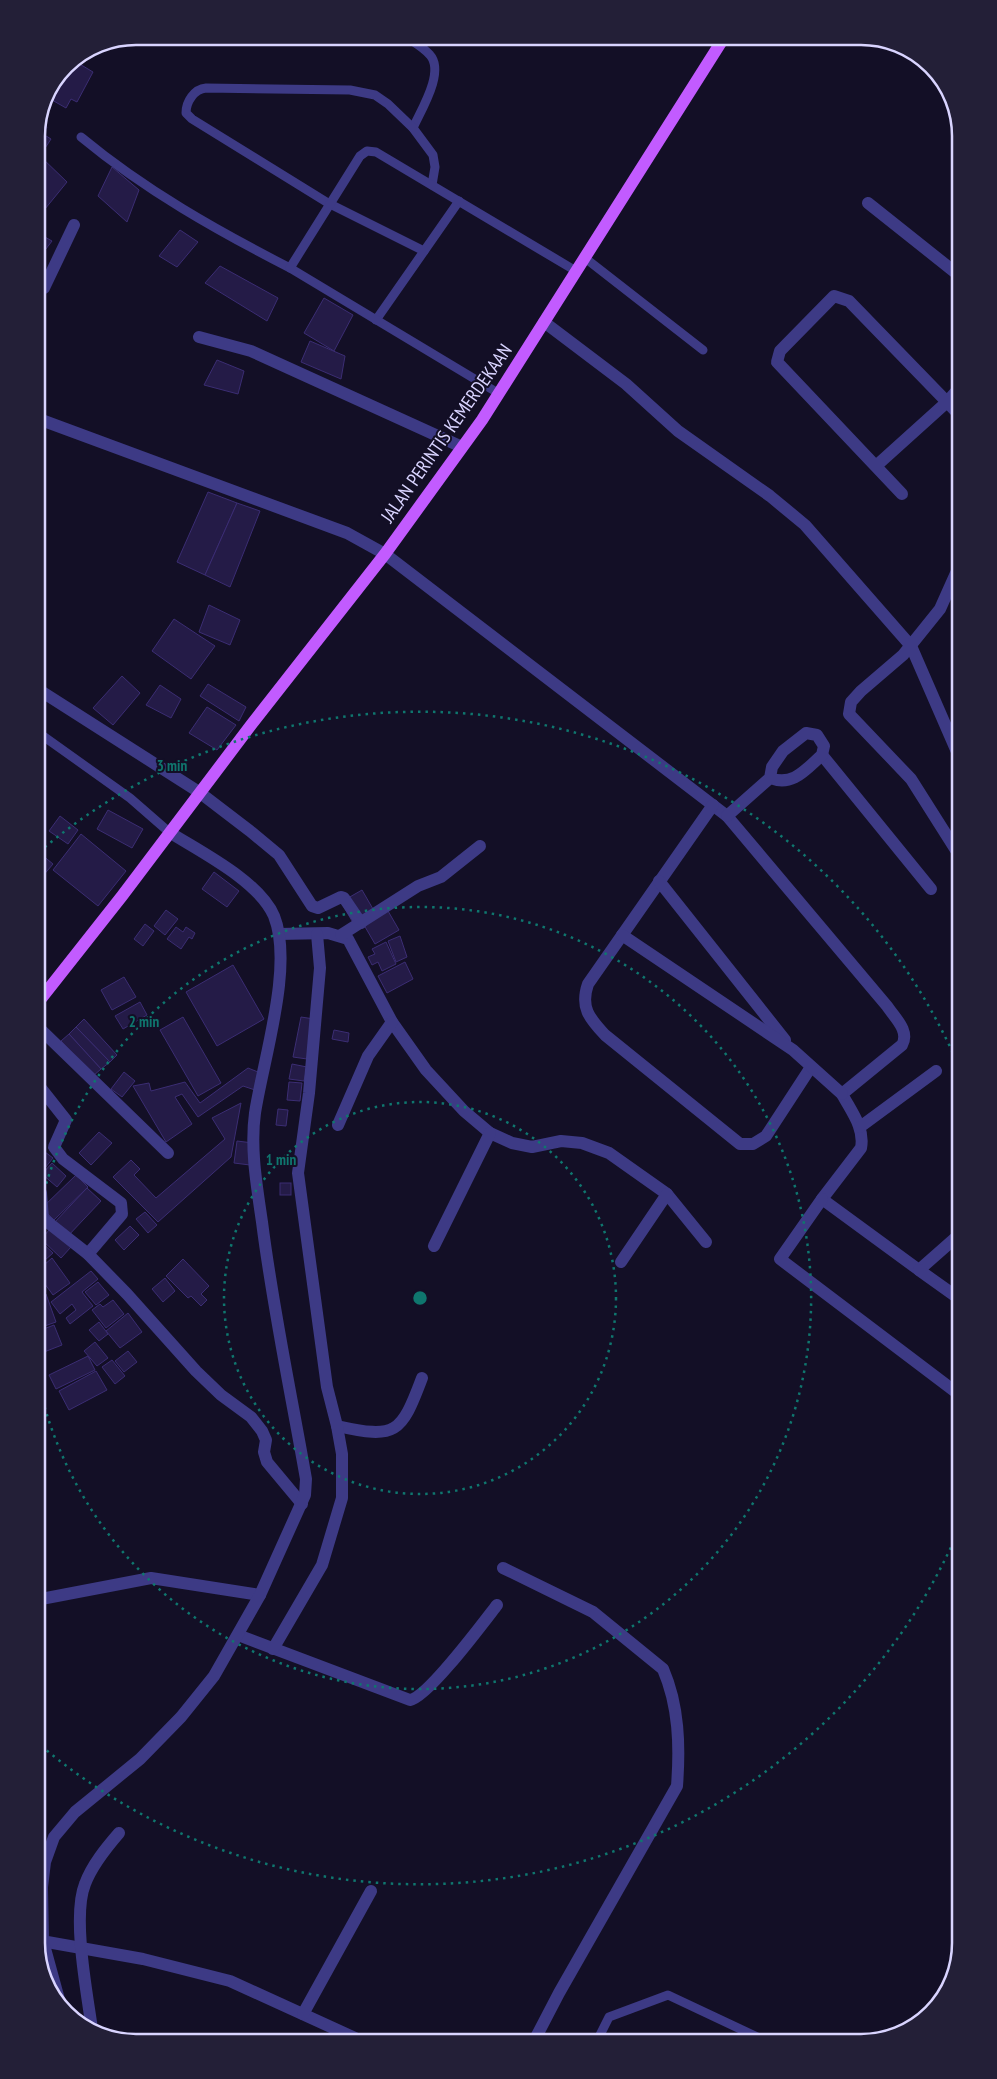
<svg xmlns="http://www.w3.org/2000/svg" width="997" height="2079" font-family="'PT Sans Narrow',sans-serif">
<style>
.building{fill:#241b47;stroke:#3b2d73}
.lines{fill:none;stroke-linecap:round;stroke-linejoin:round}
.lane{stroke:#3d3a85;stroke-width:9}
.street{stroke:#3d3a85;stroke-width:12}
.primary{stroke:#c25bff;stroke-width:12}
.ring{fill:none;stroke:#0f766e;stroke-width:2.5;stroke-dasharray:2.5 5}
.labels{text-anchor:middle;stroke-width:4;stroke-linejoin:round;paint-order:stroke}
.street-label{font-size:19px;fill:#d9d4ff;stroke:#130f26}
.rim{fill:none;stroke:#d9d4ff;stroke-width:2.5}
.centre{fill:#0f766e;stroke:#130f26;stroke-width:2.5}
.ring-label{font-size:15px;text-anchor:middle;font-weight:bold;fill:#0f766e;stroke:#130f26;stroke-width:4;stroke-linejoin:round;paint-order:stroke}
</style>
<rect width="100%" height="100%" fill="#130f26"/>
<g class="building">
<path d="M73,60L93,72L77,102L71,99L66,108L45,96L66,65Z"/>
<path d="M38,122L47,127L43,134L51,139L36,162Z"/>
<path d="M40,156L67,182L36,220V198L44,190L36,183V161Z"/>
<path d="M112,167L139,190L127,222L98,196Z"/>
<path d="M180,230L198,242L177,267L159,256Z"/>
<path d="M36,232L52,241L36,262Z"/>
<path d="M220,266L278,298L267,321L205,283Z"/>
<path d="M324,298L353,315L334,351L304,333Z"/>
<path d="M310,341L345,356L341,379L301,362Z"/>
<path d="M217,360L244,371L238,394L204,385Z"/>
<path d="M208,492L237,503L205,575L177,562Z"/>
<path d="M237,503L260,511L230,587L205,575Z"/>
<path d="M209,605L240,620L230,645L199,632Z"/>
<path d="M174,619L215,646L191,679L152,651Z"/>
<path d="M122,676L140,693L113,725L93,708Z"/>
<path d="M208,684L246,707L239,721L200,696Z"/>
<path d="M160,685L181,699L171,718L146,705Z"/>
<path d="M207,707L236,725L217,750L189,733Z"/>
<path d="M108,810L143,829L132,848L97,829Z"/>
<path d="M60,816L78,830L68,844L49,831Z"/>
<path d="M81,834L126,871L98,906L53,870Z"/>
<path d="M36,850L53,864L36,884Z"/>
<path d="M214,872L239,891L227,907L202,889Z"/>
<path d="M362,890L373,909L352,921L341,902Z"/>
<path d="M166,910L178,919L165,935L154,926Z"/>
<path d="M388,911L399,930L375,944L364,925Z"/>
<path d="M145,924L154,931L143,946L134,939Z"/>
<path d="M176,927L183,932L186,927L195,933L192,939L189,937L181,949L167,939Z"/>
<path d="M400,936L407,957L396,962L388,941Z"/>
<path d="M386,942L396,964L382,971L378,962L372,965L368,957L375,954L372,949Z"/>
<path d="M405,962L413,979L387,993L378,976Z"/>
<path d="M233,965L264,1019L217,1046L186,992Z"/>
<path d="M124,977L136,997L112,1010L101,990Z"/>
<path d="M140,1002L147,1015L123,1029L115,1016Z"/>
<path d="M183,1017L221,1083L198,1096L160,1030Z"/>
<path d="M301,1017L314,1019L307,1059L293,1057Z"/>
<path d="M84,1019L117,1055L110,1062L76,1027Z"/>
<path d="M76,1027L110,1062L101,1069L69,1034Z"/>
<path d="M334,1030L349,1033L348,1042L332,1039Z"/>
<path d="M69,1034L101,1069L93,1076L61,1041Z"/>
<path d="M292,1064L307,1067L304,1081L289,1079Z"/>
<path d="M248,1068L258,1072L255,1090L243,1086L198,1117L182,1094L175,1097L192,1124L166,1142L133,1086L149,1083L151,1091L185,1082L200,1103Z"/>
<path d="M124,1072L135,1081L122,1097L111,1089Z"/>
<path d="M289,1082L302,1083L300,1101L287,1100Z"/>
<path d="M241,1103L231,1157L158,1222L113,1177L131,1160L140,1169L134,1175L156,1198L225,1139L212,1118Z"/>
<path d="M278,1109L288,1110L286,1126L276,1125Z"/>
<path d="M99,1132L112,1143L91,1165L79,1153Z"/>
<path d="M237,1141L253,1143L250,1165L234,1163Z"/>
<path d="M41,1149L53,1158L45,1168L36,1162V1156Z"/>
<path d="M52,1163L66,1176L57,1187L42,1174Z"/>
<path d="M76,1175L88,1187L54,1220L42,1208Z"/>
<rect x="280" y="1183" width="11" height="12"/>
<path d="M87,1188L101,1201L67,1237L53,1224Z"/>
<path d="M145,1212L157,1225L148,1233L136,1219Z"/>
<path d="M130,1226L139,1235L124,1250L115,1240Z"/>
<path d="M51,1228L71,1247L61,1258L41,1239Z"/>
<path d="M38,1239L53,1253L36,1268V1241Z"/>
<path d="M52,1258L70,1283L53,1295L36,1272Z"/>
<path d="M183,1259L209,1286L201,1294L207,1300L201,1306L191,1296L188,1298L166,1276Z"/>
<path d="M91,1271L98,1279L82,1292L93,1306L70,1324L66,1318L76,1310L72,1304L60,1314L51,1302Z"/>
<path d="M165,1278L175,1291L163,1302L152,1289Z"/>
<path d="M98,1282L109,1295L96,1305L85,1292Z"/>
<path d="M46,1294L56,1322L39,1328L36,1322V1298Z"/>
<path d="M113,1300L124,1314L106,1328L92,1310L100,1304L103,1307Z"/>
<path d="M128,1313L142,1332L120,1348L106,1331Z"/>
<path d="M99,1322L108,1334L99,1341L89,1330Z"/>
<path d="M54,1325L62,1345L44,1352L36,1332Z"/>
<path d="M95,1342L108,1358L97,1366L84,1351Z"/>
<path d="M128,1351L137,1362L124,1372L115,1361Z"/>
<path d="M88,1356L95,1370L56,1389L49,1375Z"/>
<path d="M112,1360L125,1376L115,1384L102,1367Z"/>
<path d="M96,1371L107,1390L69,1410L59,1391Z"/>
</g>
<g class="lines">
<g class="lane">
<path d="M411,40C417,44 425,49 430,55C445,72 421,110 413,128"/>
<path d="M81,137C145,190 216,230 290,268"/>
<path d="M424,251L328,203L192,119L186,113C186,102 194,89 206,88L350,90L375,95L388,104L413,128L433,155L435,167L432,185"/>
<path d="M585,258L703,350"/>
<path d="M376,320L459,201"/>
<path d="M498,393L290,268L360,156L367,151L376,152L576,271"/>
<path d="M36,731L130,798L169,832"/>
<path d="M959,1557L961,1559"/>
<path d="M596,2043L609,2017L668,1995L770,2043"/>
</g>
<g class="street">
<path d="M868,203L961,277"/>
<path d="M36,293L44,288L74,225"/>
<path d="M544,322L626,384L678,431L770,496L805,525L911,646L961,761"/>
<path d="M199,337L251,351L462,447"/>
<path d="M961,417L947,402L961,386"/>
<path d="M36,418L347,533L385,554L727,816L887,1006C895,1018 910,1031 902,1045L842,1094C851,1111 865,1128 861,1148L822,1199L919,1270L961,1233"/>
<path d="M876,466L947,402L849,301L834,296L780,351L777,362L902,494"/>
<path d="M36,688L199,792L250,831L279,855L312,906L318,908L341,897L344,898L361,923"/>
<path d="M822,755L931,889"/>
<path d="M713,805L588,984C580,1007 589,1018 605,1035L740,1144H753L766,1136L811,1067"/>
<path d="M727,816L770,778L772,767L783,751L806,733L817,735L824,746L822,755C806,769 793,787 770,778"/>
<path d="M961,858L911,779L849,714L851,702L861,691L903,655L940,609L961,562"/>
<path d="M659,881L785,1040"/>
<path d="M279,934L328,933L348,939L392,1022L426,1070L464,1111L490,1133L512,1143L532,1147L561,1141L582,1143L609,1153L667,1194L706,1242"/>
<path d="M341,935L418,886L441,877L480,846"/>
<path d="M622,935L793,1050L842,1094"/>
<path d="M36,1025L168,1153"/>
<path d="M36,1082L66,1120L54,1147L63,1159L121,1203L122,1214L88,1254"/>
<path d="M338,1125L368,1056L392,1022"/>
<path d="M860,1127L936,1071"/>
<path d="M36,1188L41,1193L43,1219"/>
<path d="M822,1199L780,1259L961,1396"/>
<path d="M36,1213L88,1254L127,1294L196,1371L221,1395L251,1417L262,1431L266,1440L264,1452L267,1462L302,1504"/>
<path d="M434,1246L490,1133"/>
<path d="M621,1262L667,1194"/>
<path d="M919,1270L961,1300"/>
<path d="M337,1426C396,1439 401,1434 422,1378"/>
<path d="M503,1568L593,1612L663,1669C679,1706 680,1746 677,1786L559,1993L533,2043"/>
<path d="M36,1600L151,1578L260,1595"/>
<path d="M238,1635L410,1700C428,1697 483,1623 497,1605"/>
<path d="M273,1649L322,1565L342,1498V1454L337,1426L327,1387L298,1173L309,1093L320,968L317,934"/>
<path d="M36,1940L143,1959L230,1981L366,2043"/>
<path d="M60,2003L43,1941L42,1887L45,1862L54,1837L75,1812L140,1759L181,1717L214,1676L260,1595L305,1495L306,1479C291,1393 273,1309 262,1222C257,1187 250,1149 255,1113C263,1060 294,966 274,916C259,881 201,852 169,832"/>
<path d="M303,2014L371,1891"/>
<path d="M92,2029C87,1993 72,1916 85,1884C92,1865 106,1848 119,1833"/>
</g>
<path class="primary" d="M36,1005L122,896L251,725L385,554L482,420L725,36"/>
</g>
<g class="ring">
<circle cx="420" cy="1298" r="196"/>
<path d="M37 1220A391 391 0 1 1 37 1376"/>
<path d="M960 1527A587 587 0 0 1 39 1744M39 852A587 587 0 0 1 960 1069"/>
</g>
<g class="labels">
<g class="street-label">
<text transform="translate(446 433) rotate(-55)" y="7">JALAN PERINTIS KEMERDEKAAN</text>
</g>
</g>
<path d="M0 0H997V2079H0ZM136 45H861A91 91 0 0 1 952 136V1943A91 91 0 0 1 861 2034H136A91 91 0 0 1 45 1943V136A91 91 0 0 1 136 45Z" fill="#231f37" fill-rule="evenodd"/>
<path class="rim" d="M136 45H861A91 91 0 0 1 952 136V1943A91 91 0 0 1 861 2034H136A91 91 0 0 1 45 1943V136A91 91 0 0 1 136 45Z"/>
<circle cx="420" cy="1298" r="8" class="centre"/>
<g class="ring-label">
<text x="172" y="771">3 min</text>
<text x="144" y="1027">2 min</text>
<text x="281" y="1165">1 min</text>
</g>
</svg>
